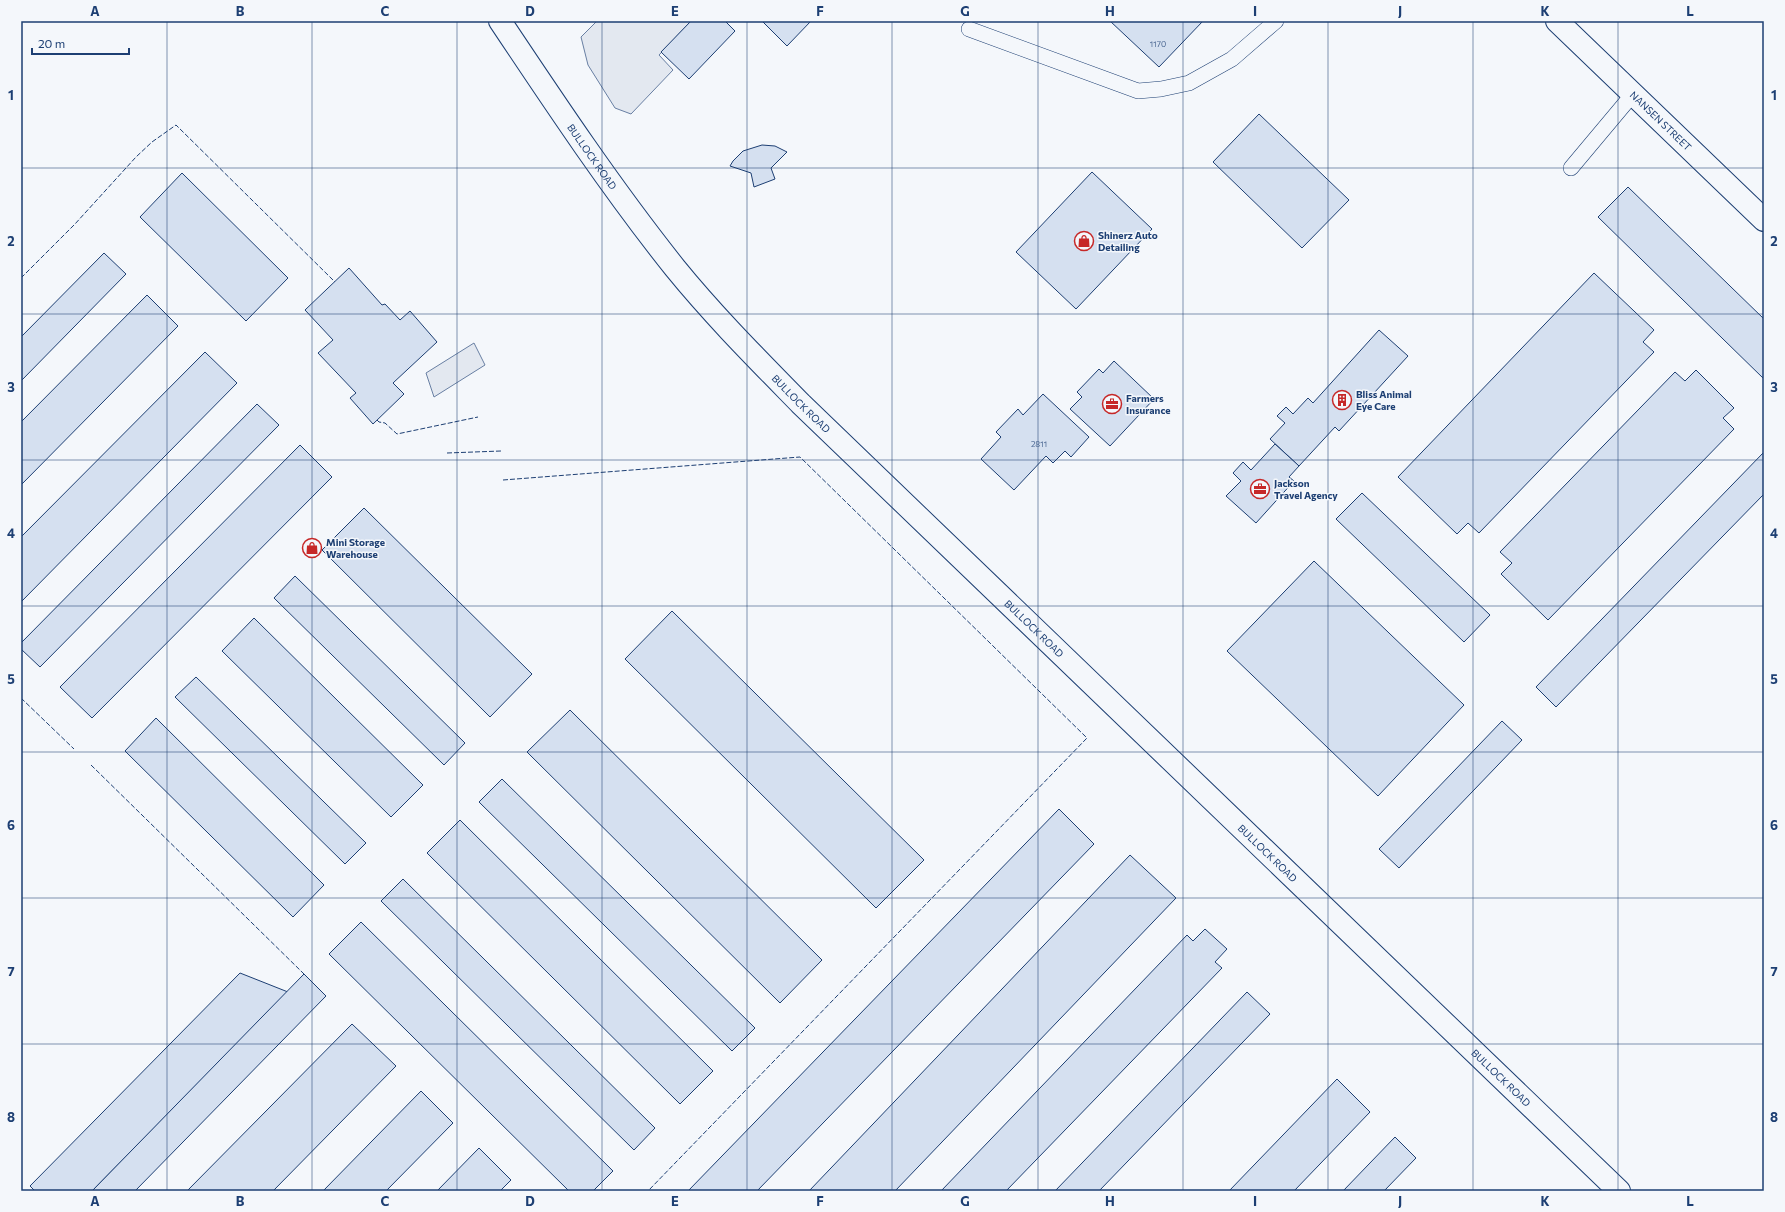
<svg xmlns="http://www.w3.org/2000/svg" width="1785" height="1212" font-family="Commissioner,sans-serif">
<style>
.parking{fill:#e3e8f0;stroke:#687fa3}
.building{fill:#d5e0f0;stroke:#1d3f73}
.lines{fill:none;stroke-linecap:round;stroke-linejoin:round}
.service-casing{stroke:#1d3f73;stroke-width:16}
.minor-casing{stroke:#1d3f73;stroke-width:24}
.tertiary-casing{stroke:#1d3f73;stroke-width:24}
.service{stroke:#f4f7fb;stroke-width:15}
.minor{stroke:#f4f7fb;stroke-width:22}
.tertiary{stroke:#f4f7fb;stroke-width:22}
.fence{stroke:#1d3f73;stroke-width:1;stroke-dasharray:5 2;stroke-linecap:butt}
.grid{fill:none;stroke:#1d3f73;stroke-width:1;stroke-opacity:0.55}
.labels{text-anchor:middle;stroke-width:3;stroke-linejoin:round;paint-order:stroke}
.number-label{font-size:8px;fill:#4b6792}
.street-label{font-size:10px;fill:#1d3f73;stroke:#f4f7fb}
.poi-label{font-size:10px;font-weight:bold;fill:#1d3f73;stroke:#f4f7fb;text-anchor:start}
.neatline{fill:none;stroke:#1d3f73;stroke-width:1.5}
.grid-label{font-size:13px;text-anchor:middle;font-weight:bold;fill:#1d3f73}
</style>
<rect width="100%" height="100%" fill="#f4f7fb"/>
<g class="parking">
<path d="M597,21H691L659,55L673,70L631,114L615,108L588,65L581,37Z"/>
<path d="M474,343L485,365L434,397L426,373Z"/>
</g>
<g class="building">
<path d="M691,21H725L735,31L689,79L661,52Z"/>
<path d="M762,21H811L787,46Z"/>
<path d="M1110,21H1203L1159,67Z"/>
<path d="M1259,114L1349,200L1302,248L1213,162Z"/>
<path d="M762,145L775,146L787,152L771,168L775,179L754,187L751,173L730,166L733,161L743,151Z"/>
<path d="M1092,172L1152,229L1076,309L1016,252Z"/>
<path d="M182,173L288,278L246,321L140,217Z"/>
<path d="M1628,187L1764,319V379L1598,217Z"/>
<path d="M104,253L126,274L21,381V337Z"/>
<path d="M349,268L382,305L385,304L400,320L410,311L437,342L393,383L404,394L373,424L350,398L356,393L318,353L333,340L305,310Z"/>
<path d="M1594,273L1654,330L1643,342L1654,352L1479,533L1468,523L1457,534L1398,477Z"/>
<path d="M147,295L178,326L21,485V422Z"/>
<path d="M1379,330L1408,356L1339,431L1335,427L1299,466L1270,439L1285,423L1277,416L1286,407L1293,414L1308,398L1313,403Z"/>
<path d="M205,352L237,383L21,602V537Z"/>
<path d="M1114,361L1154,399L1110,446L1070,409L1082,397L1077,392L1099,369L1103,373Z"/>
<path d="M1696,370L1734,408L1723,418L1734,429L1548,620L1501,574L1512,563L1500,552L1675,372L1685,381Z"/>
<path d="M1043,394L1089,437L1071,457L1065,451L1053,463L1046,456L1014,490L981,459L1001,437L996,432L1018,409L1023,415Z"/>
<path d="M257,404L279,425L40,667L21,649V643Z"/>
<path d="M1275,444L1299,466L1289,477L1294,481L1256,523L1226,496L1241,481L1233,473L1243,462L1251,470Z"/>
<path d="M300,445L332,477L92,718L60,687Z"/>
<path d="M1764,452V494L1556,707L1536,687Z"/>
<path d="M1362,493L1490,615L1464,642L1336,519Z"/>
<path d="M364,508L532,674L490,717L322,550Z"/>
<path d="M1314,561L1464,705L1378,796L1227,651Z"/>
<path d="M295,576L465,743L444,765L274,598Z"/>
<path d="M672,611L924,860L876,908L625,659Z"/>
<path d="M254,618L423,785L391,817L222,651Z"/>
<path d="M196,677L366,843L345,864L175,697Z"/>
<path d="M570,710L822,960L780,1003L527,752Z"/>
<path d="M156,718L324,885L293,917L125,751Z"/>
<path d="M1502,721L1522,740L1399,868L1379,849Z"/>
<path d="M502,779L755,1028L732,1051L479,802Z"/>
<path d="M1059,809L1094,844L757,1191H688Z"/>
<path d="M460,820L713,1071L680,1104L427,853Z"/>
<path d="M1130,855L1176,898L895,1191H809Z"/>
<path d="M403,879L655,1128L634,1150L381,901Z"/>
<path d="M361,922L613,1171L593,1191H569L329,954Z"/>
<path d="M1205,929L1227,949L1215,962L1222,968L1006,1191H941L1187,935L1193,941Z"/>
<path d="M240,973L288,992L92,1191H35L30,1186Z"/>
<path d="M304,974L326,996L135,1191H92Z"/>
<path d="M1247,992L1270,1014L1099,1191H1055Z"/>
<path d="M352,1024L396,1066L273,1191H187Z"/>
<path d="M1337,1079L1370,1112L1294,1191H1229Z"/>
<path d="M421,1091L453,1123L386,1191H323Z"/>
<path d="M1395,1137L1416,1158L1384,1191H1343Z"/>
<path d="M479,1148L511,1180L500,1191H437Z"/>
</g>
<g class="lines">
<g class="service-casing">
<g id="service">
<path d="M969,29L1138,91L1161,89L1189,83L1232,59L1276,21"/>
<path d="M1571,168L1633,94"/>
</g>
</g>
<g class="minor-casing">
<g id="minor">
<path id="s1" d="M1557,21L1764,220"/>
</g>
</g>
<g class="tertiary-casing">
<g id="tertiary">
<path id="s2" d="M500,21C556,105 612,189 675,268C714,316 758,360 801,404L1619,1191"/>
</g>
</g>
<use href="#service" class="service"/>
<use href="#minor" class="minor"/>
<use href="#tertiary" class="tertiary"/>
<g class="fence">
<path d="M21,278L75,224L136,157L152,142L176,125L335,282"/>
<path d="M377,420L379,422L385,423L397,434L478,417"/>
<path d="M447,453L501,451"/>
<path d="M503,480L800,457L1087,738L648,1191"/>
<path d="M21,698L74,749"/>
<path d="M91,765L304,974"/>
</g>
</g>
<path class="grid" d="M167,21V1191M312,21V1191M457,21V1191M602,21V1191M747,21V1191M892,21V1191M1038,21V1191M1183,21V1191M1328,21V1191M1473,21V1191M1618,21V1191M21,168H1764M21,314H1764M21,460H1764M21,606H1764M21,752H1764M21,898H1764M21,1044H1764"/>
<defs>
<g id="shop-ring" transform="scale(1)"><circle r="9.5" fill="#f4f7fb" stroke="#c62828" stroke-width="1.5"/><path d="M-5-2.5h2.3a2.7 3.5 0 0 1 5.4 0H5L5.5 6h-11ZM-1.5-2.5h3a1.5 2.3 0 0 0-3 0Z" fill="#c62828"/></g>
<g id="building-ring" transform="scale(1)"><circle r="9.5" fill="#f4f7fb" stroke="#c62828" stroke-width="1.5"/><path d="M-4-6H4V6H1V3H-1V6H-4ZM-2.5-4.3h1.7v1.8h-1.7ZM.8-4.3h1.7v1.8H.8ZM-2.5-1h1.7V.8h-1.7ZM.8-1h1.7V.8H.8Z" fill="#c62828"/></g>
<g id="office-ring" transform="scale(1)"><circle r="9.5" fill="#f4f7fb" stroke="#c62828" stroke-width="1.5"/><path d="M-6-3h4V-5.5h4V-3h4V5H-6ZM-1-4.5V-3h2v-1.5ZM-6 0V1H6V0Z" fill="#c62828"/></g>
</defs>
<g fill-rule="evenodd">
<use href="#shop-ring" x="1084" y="241"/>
<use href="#building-ring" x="1342" y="400"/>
<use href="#office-ring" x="1112" y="404"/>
<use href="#office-ring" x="1260" y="489"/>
<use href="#shop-ring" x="312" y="548"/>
</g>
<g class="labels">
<g class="number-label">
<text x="1158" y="47">1170</text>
<text x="1039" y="447">2811</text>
</g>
<g class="street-label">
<text dy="4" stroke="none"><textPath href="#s1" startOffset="144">NANSEN STREET</textPath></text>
<text dy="4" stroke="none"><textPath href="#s2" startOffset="164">BULLOCK ROAD</textPath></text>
<text dy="4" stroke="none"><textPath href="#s2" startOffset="488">BULLOCK ROAD</textPath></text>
<text dy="4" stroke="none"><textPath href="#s2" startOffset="812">BULLOCK ROAD</textPath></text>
<text dy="4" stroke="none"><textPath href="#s2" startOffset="1136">BULLOCK ROAD</textPath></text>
<text dy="4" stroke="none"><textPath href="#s2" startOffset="1460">BULLOCK ROAD</textPath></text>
</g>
<g class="poi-label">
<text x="1098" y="239">Shinerz Auto<tspan x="1098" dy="12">Detailing</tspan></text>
<text x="1356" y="398">Bliss Animal<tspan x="1356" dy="12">Eye Care</tspan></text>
<text x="1126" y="402">Farmers<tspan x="1126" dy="12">Insurance</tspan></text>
<text x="1274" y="487">Jackson<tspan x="1274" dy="12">Travel Agency</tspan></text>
<text x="326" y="546">Mini Storage<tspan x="326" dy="12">Warehouse</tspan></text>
</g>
</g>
<rect width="1785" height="1212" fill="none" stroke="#f4f7fb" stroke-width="44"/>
<path d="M32 48v6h97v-6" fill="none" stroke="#1d3f73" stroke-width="2"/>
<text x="38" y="48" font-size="12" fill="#1d3f73" stroke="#f4f7fb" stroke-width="3" paint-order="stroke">20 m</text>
<rect x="22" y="22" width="1741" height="1168" class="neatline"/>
<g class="grid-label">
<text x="95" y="16">A</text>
<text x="240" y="16">B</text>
<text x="385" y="16">C</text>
<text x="530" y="16">D</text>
<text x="675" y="16">E</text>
<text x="820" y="16">F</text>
<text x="965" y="16">G</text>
<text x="1110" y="16">H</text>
<text x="1255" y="16">I</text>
<text x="1400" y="16">J</text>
<text x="1545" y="16">K</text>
<text x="1690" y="16">L</text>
<text x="11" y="100">1</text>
<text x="1774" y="100">1</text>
<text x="11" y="246">2</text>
<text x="1774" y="246">2</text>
<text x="11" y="392">3</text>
<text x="1774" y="392">3</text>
<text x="11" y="538">4</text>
<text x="1774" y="538">4</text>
<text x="11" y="684">5</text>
<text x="1774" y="684">5</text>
<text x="11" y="830">6</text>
<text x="1774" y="830">6</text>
<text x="11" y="976">7</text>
<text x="1774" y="976">7</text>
<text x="11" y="1122">8</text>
<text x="1774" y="1122">8</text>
<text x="95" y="1206">A</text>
<text x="240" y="1206">B</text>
<text x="385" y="1206">C</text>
<text x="530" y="1206">D</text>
<text x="675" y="1206">E</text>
<text x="820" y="1206">F</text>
<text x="965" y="1206">G</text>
<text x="1110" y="1206">H</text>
<text x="1255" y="1206">I</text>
<text x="1400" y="1206">J</text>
<text x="1545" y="1206">K</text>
<text x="1690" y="1206">L</text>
</g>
</svg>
